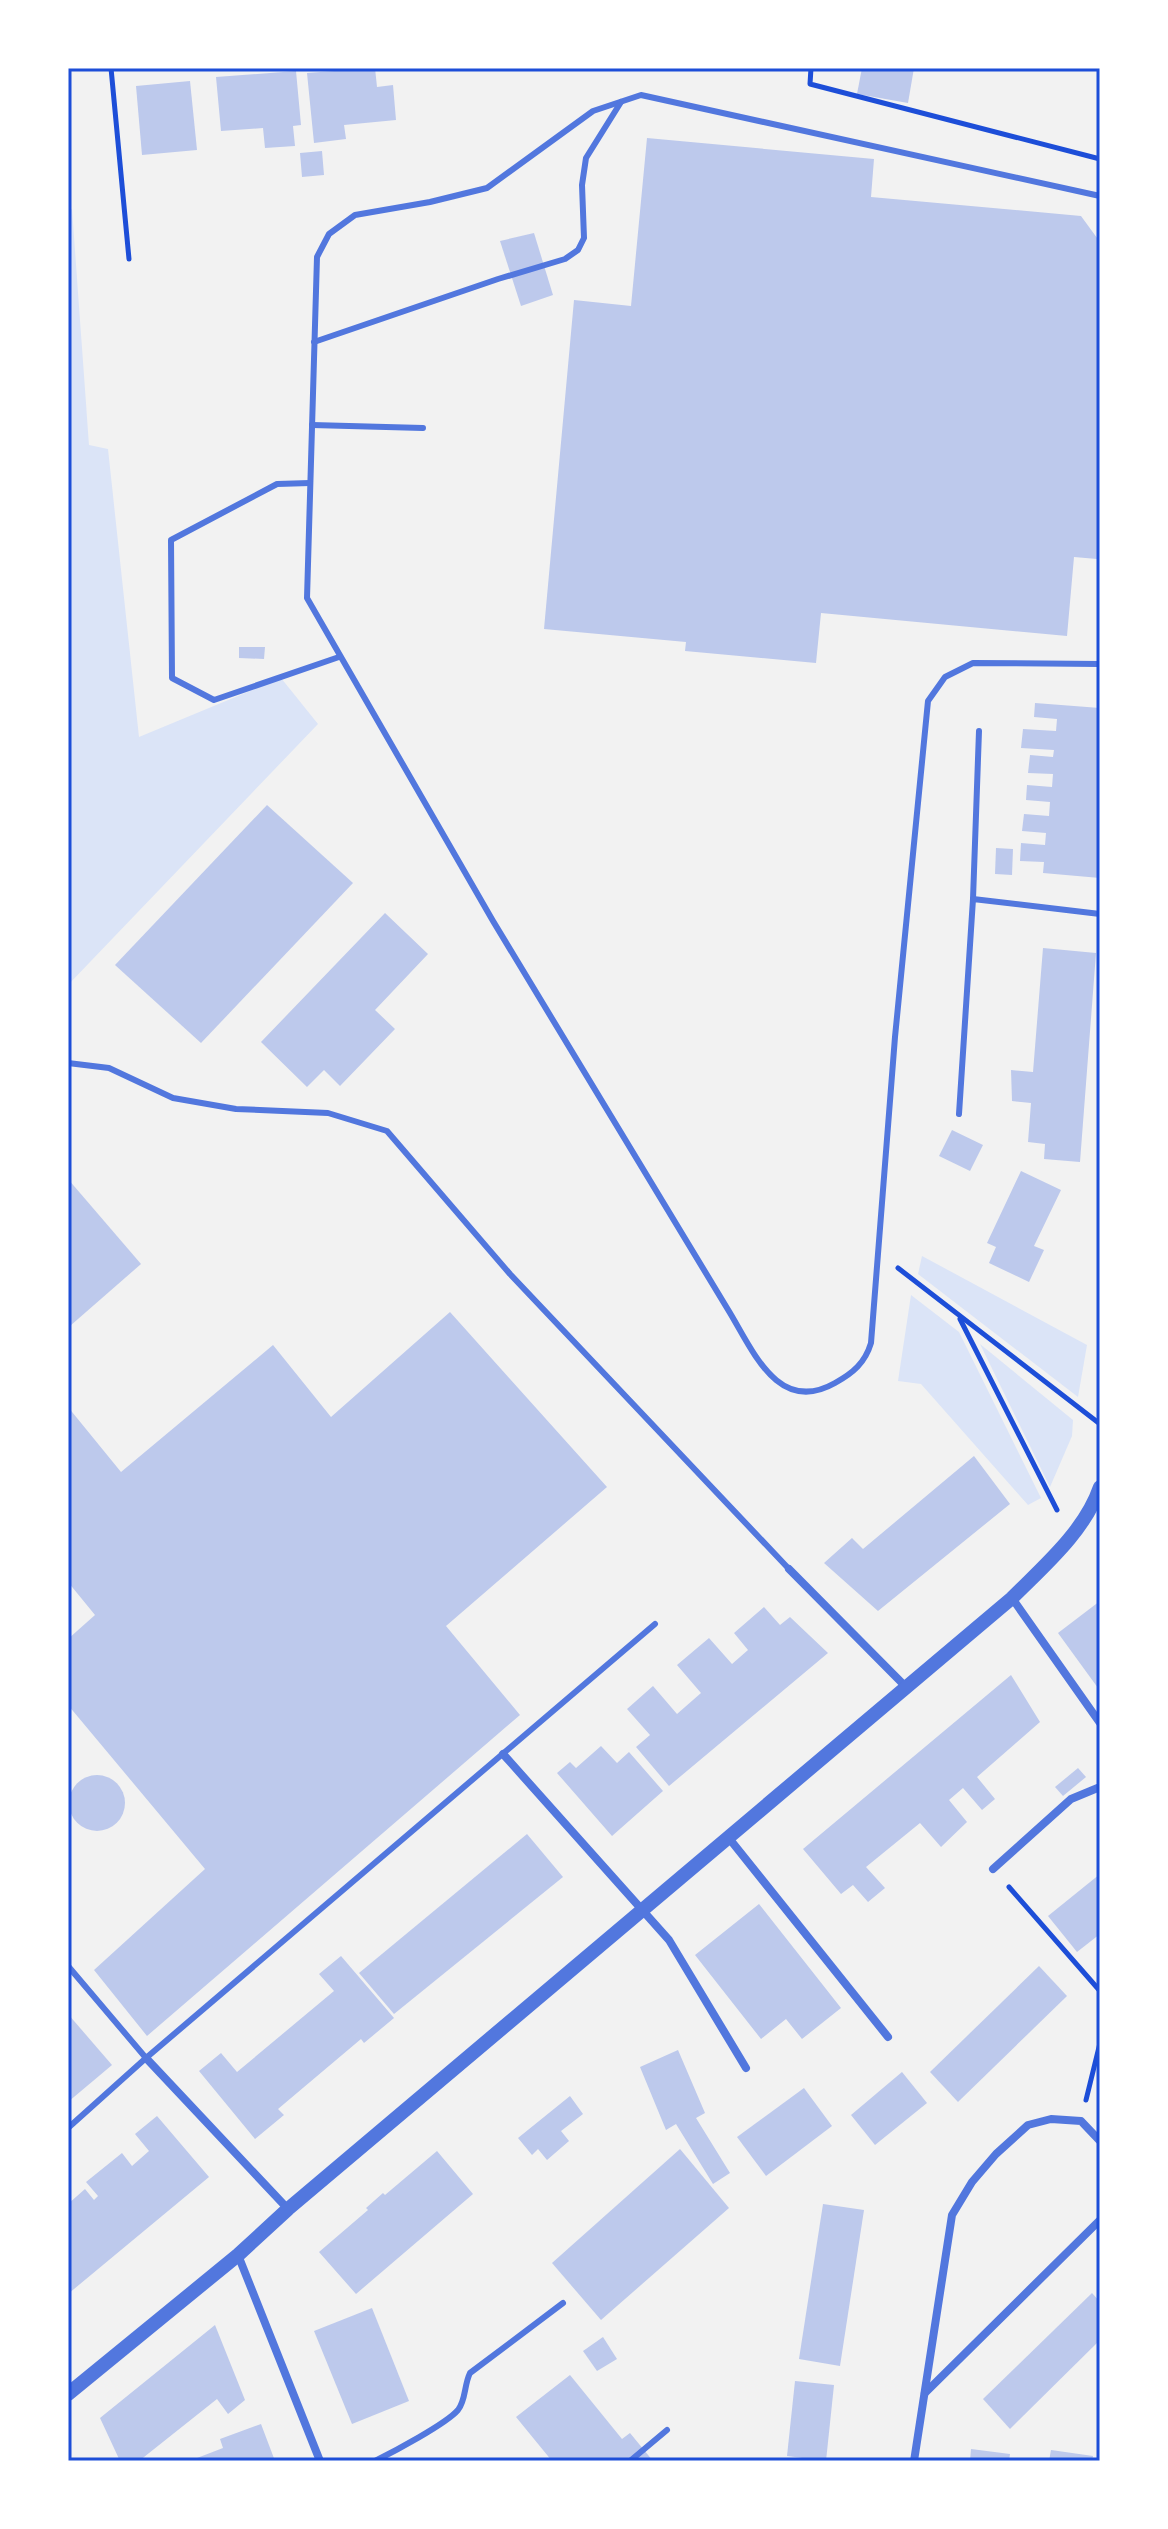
<svg xmlns="http://www.w3.org/2000/svg" width="1168" height="2529" font-family="Commissioner,sans-serif">
<style>
.green{fill:#dbe4f7}
.building{fill:#bdc9ec}
.lines{fill:none;stroke-linecap:round;stroke-linejoin:round}
.path{stroke:#1d4ed8;stroke-width:5}
.service{stroke:#5277de;stroke-width:6}
.minor{stroke:#5277de;stroke-width:8}
.tertiary{stroke:#5277de;stroke-width:14}
.neatline{fill:none;stroke:#1d4ed8;stroke-width:3}
</style>
<rect width="100%" height="100%" fill="#f2f2f2"/>
<g class="green">
<path d="M72,209L89,445L108,449L139,737L281,678L318,724L68,985V210Z"/>
<path d="M922,1256L1087,1345L1078,1397L918,1274Z"/>
<path d="M911,1295L959,1332L1041,1498L1028,1505L921,1384L898,1381Z"/>
<path d="M980,1344L1073,1420L1072,1436L1050,1487Z"/>
</g>
<g class="building">
<path d="M375,68L377,87L393,85L396,120L344,125L346,139L314,143L307,73Z"/>
<path d="M862,68H914L908,103L857,94Z"/>
<path d="M296,71L301,125L293,126L295,146L265,148L263,128L221,131L216,77Z"/>
<path d="M190,81L197,150L142,155L136,86Z"/>
<path d="M647,138L874,159L871,197L1081,216L1100,242V524L1097,559L1074,557L1067,636L821,613L816,663L685,651L686,642L544,629L574,300L631,306Z"/>
<path d="M322,151L324,175L302,177L300,153Z"/>
<path d="M534,233L553,295L521,306L500,241Z"/>
<path d="M239,647H265L264,659L239,658Z"/>
<path d="M1035,703L1100,708V878L1043,873L1044,862L1020,861L1021,843L1045,845L1046,833L1022,831L1024,814L1049,816L1050,802L1026,800L1027,785L1052,787L1053,774L1028,773L1030,755L1053,757L1054,750L1021,748L1023,729L1056,731L1057,719L1034,717Z"/>
<path d="M267,805L353,883L201,1043L115,965Z"/>
<path d="M996,848L1013,849L1012,875L995,874Z"/>
<path d="M385,913L428,954L375,1010L395,1029L340,1086L324,1070L307,1087L261,1042Z"/>
<path d="M1043,948L1096,953L1080,1162L1044,1159L1045,1144L1028,1142L1031,1103L1012,1101L1011,1070L1033,1072Z"/>
<path d="M952,1130L983,1145L970,1171L939,1156Z"/>
<path d="M1021,1171L1061,1190L1034,1246L1044,1250L1029,1282L989,1263L996,1247L987,1243Z"/>
<path d="M68,1179L141,1264L70,1326L68,1323Z"/>
<path d="M450,1312L607,1487L446,1626L520,1715L147,2036L94,1970L205,1869L68,1705V1639L95,1615L68,1582V1407L121,1472L273,1345L331,1417Z"/>
<path d="M974,1456L1010,1504L878,1611L824,1563L852,1538L863,1549Z"/>
<path d="M1100,1601V1686L1098,1688L1058,1633Z"/>
<path d="M764,1607L780,1625L790,1617L828,1653L669,1786L636,1747L650,1735L627,1709L653,1686L677,1714L701,1693L677,1665L709,1638L732,1664L748,1650L734,1633Z"/>
<path d="M1011,1675L1040,1722L977,1777L995,1799L982,1810L963,1788L949,1800L967,1822L941,1847L920,1823L866,1867L885,1888L868,1902L853,1885L841,1894L803,1849Z"/>
<path d="M601,1746L617,1763L629,1752L663,1791L612,1836L557,1773L570,1762L576,1768Z"/>
<path d="M1078,1768L1086,1777L1063,1796L1055,1787Z"/>
<circle cx="97" cy="1803" r="28"/>
<path d="M527,1834L563,1877L394,2014L359,1973Z"/>
<path d="M1100,1874V1934L1077,1952L1048,1916Z"/>
<path d="M759,1904L841,2008L802,2039L786,2019L761,2039L695,1955Z"/>
<path d="M341,1956L394,2018L364,2043L361,2039L278,2109L284,2115L255,2139L199,2071L221,2053L237,2072L334,1991L319,1974Z"/>
<path d="M1039,1966L1067,1996L958,2102L930,2072Z"/>
<path d="M68,2014L112,2065L68,2102Z"/>
<path d="M678,2050L705,2113L696,2118L730,2173L713,2184L676,2124L666,2130L640,2067Z"/>
<path d="M902,2072L927,2103L875,2145L851,2115Z"/>
<path d="M804,2088L832,2126L766,2176L737,2137Z"/>
<path d="M570,2096L583,2114L561,2131L569,2141L547,2160L538,2149L532,2155L518,2138Z"/>
<path d="M157,2116L209,2177L68,2294V2204L85,2189L94,2200L98,2196L86,2182L122,2153L132,2166L149,2151L135,2134Z"/>
<path d="M680,2149L729,2208L601,2320L552,2263Z"/>
<path d="M437,2151L473,2194L356,2294L319,2252L368,2210L366,2208L383,2193L385,2195Z"/>
<path d="M823,2204L864,2210L840,2366L799,2359Z"/>
<path d="M1092,2293L1100,2302V2340L1010,2429L983,2399Z"/>
<path d="M372,2308L409,2401L352,2424L314,2331Z"/>
<path d="M215,2325L245,2400L228,2414L217,2399L139,2461H120L100,2418Z"/>
<path d="M603,2337L617,2359L597,2371L583,2351Z"/>
<path d="M570,2375L622,2439L630,2433L653,2461H552L516,2417Z"/>
<path d="M795,2381L834,2385L826,2461L787,2456Z"/>
<path d="M261,2424L275,2461H198L197,2458L223,2448L220,2439Z"/>
<path d="M971,2449L1010,2454L1009,2461H970Z"/>
<path d="M1051,2450L1093,2456L1092,2461H1049Z"/>
</g>
<g class="lines">
<g class="path">
<path d="M111,68L129,259"/>
<path d="M811,68L810,84L1100,159"/>
<path d="M898,1268L1100,1424"/>
<path d="M960,1319L1057,1510"/>
<path d="M1009,1887L1100,1991"/>
<path d="M1086,2100L1100,2043"/>
</g>
<g class="service">
<path d="M1100,196L641,95L593,111L487,188L430,202L355,215L329,234L317,257L307,598L493,921L727,1308C752,1348 777,1416 835,1383C853,1373 865,1363 871,1343L895,1037L928,701L945,677L973,663L1100,664"/>
<path d="M314,342L498,279L565,259L578,250L584,238L582,185L586,158L621,102"/>
<path d="M312,425L423,428"/>
<path d="M310,483L277,484L171,540L172,678L214,700L339,657"/>
<path d="M973,899L979,731"/>
<path d="M68,1063L109,1068L173,1098L236,1109L328,1113L387,1131L510,1274L789,1569"/>
<path d="M959,1114L973,899L1100,914"/>
<path d="M68,1966L146,2058"/>
<path d="M68,2128L146,2058L655,1624"/>
<path d="M375,2461C393,2452 446,2424 458,2410C466,2400 464,2385 470,2373L563,2303"/>
<path d="M630,2461L667,2430"/>
</g>
<g class="minor">
<path d="M789,1569L907,1688"/>
<path d="M1012,1598L1100,1723"/>
<path d="M503,1754L669,1940L746,2068"/>
<path d="M728,1837L888,2037"/>
<path d="M993,1869L1071,1799L1100,1787"/>
<path d="M146,2058L288,2209"/>
<path d="M238,2255L320,2461"/>
<path d="M925,2393L1100,2220"/>
<path d="M914,2461L952,2215L972,2182L996,2154L1028,2125L1051,2119L1081,2121L1100,2141"/>
</g>
<path class="tertiary" d="M68,2394L238,2255L288,2209L1012,1598C1044,1566 1085,1531 1100,1487"/>
</g>
<rect width="1168" height="2529" fill="none" stroke="#ffffff" stroke-width="140"/>
<rect x="70" y="70" width="1028" height="2389" class="neatline"/>
</svg>
